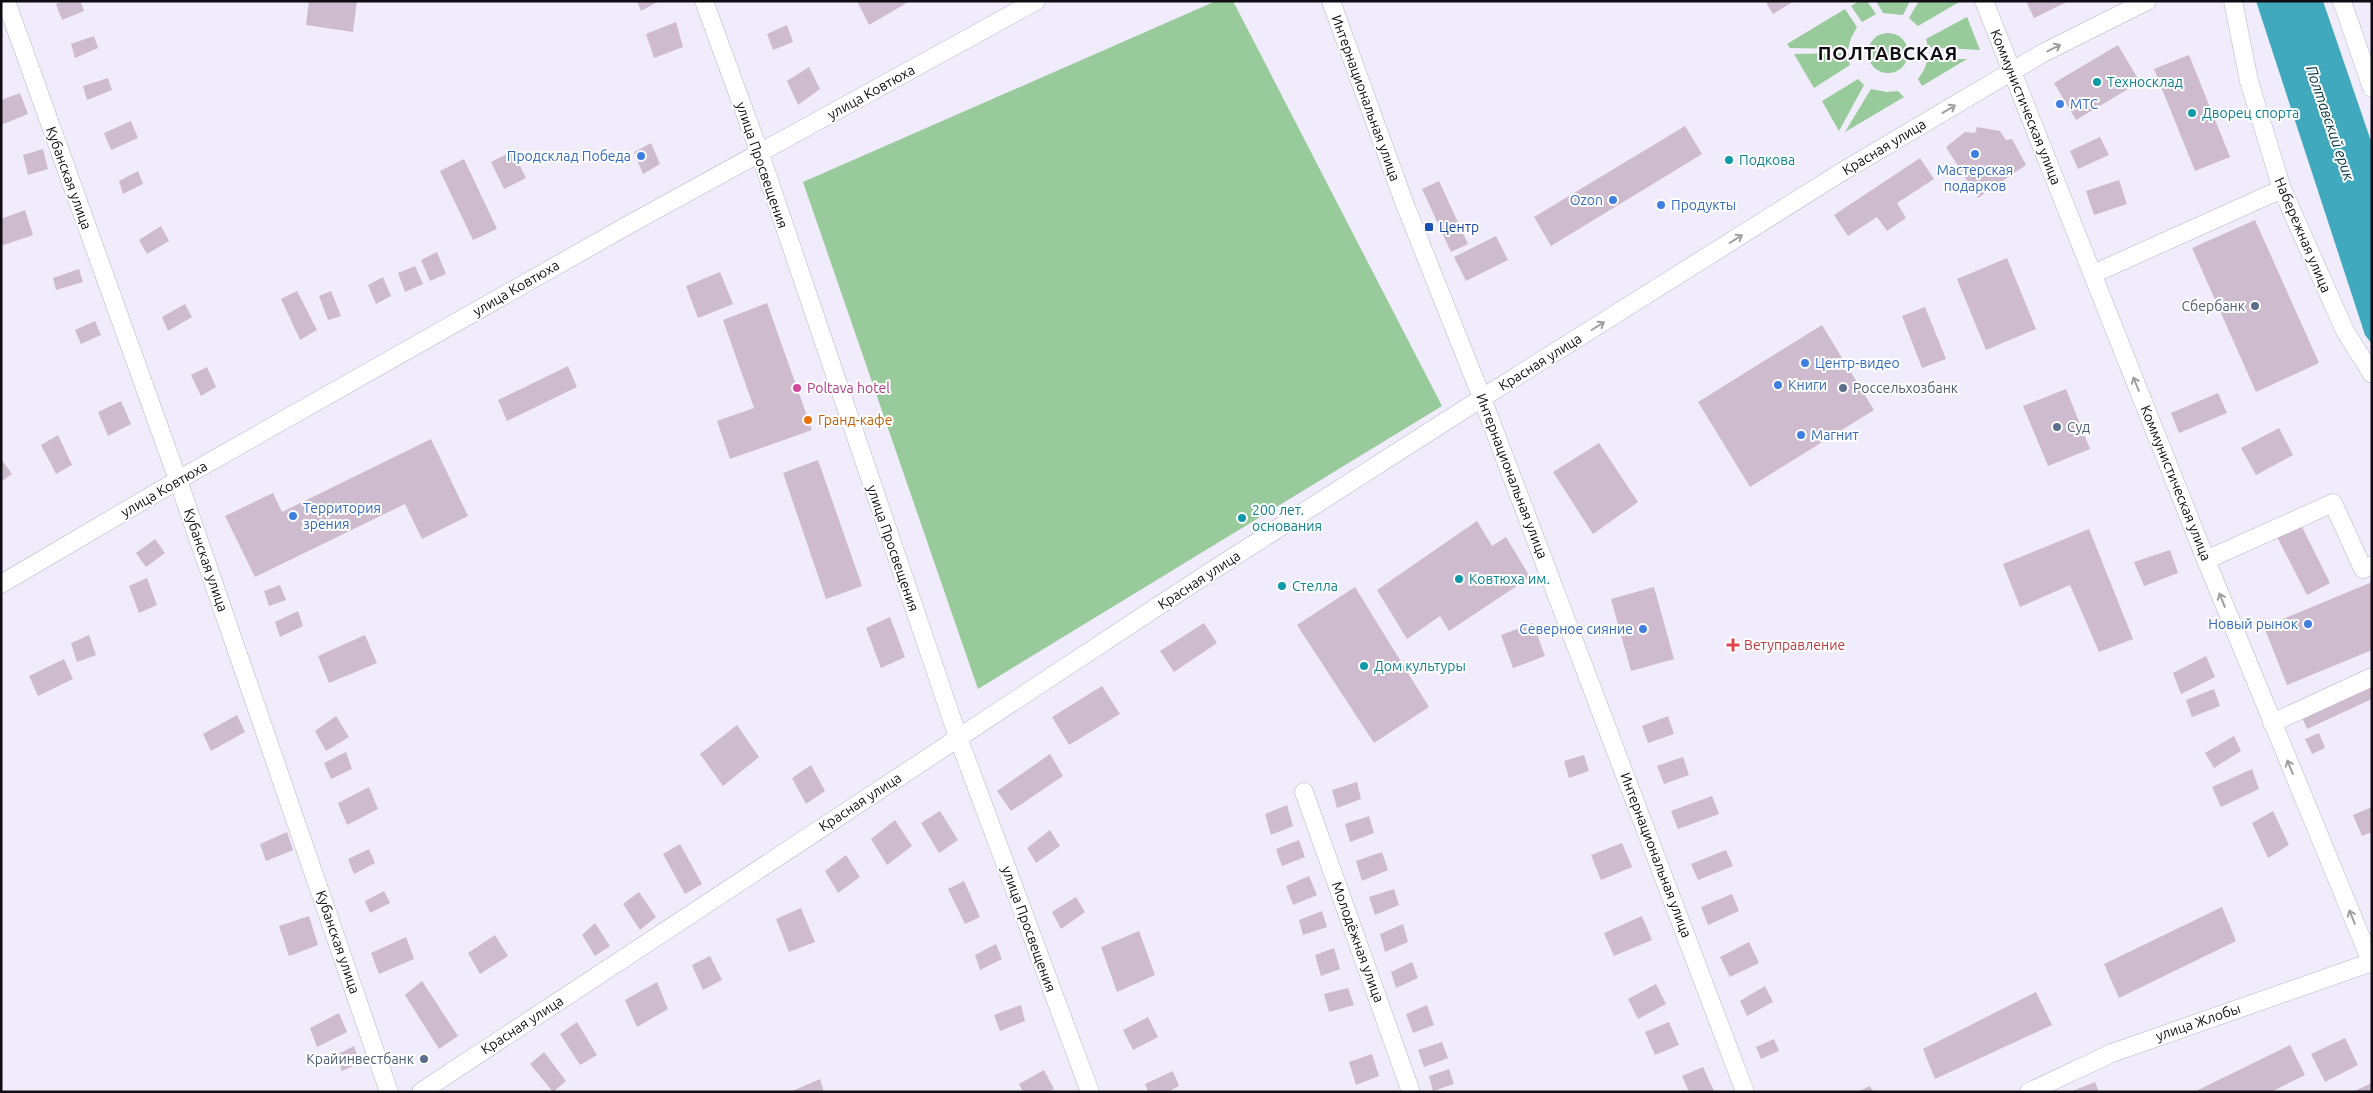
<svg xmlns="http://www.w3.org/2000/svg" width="2373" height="1093" font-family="Ubuntu,sans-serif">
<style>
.green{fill:#98ca9c}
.water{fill:#40a9bd}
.building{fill:#cfbbce}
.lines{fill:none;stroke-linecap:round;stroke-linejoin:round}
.minor-casing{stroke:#bbb3cb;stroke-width:19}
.minor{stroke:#fff;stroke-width:18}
.oneway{stroke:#9f9ea1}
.culture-dot{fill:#0f9aa8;stroke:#fff;stroke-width:2}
.shop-dot{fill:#3f7fe0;stroke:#fff;stroke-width:2}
.transit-dot{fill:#1a4fb4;stroke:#fff;stroke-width:2}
.service-dot{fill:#5c6f8a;stroke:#fff;stroke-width:2}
.hotel-dot{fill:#d1479c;stroke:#fff;stroke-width:2}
.food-dot{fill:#e8710a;stroke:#fff;stroke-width:2}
.health-dot{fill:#e0444e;stroke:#fff;stroke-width:2}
.labels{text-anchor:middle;stroke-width:4;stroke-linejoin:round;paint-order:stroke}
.culture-label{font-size:14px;fill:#0d838f;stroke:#fff;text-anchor:start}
.street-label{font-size:14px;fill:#0f0c14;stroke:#fff}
.shop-label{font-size:14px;fill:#366cbe;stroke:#fff;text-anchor:start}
.transit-label{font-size:14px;fill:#164399;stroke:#fff;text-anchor:start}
.service-label{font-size:14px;fill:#4e5e75;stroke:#fff;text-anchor:end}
.hotel-label{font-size:14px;fill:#b23c85;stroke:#fff;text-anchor:start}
.food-label{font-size:14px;fill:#c56008;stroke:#fff;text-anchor:start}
.health-label{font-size:14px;fill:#be3a42;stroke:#fff;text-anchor:start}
.water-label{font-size:15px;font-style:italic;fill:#00333b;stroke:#fff}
.district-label{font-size:19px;font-weight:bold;letter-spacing:1px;fill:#0f0c14;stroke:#fff}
</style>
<rect width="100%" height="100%" fill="#f1ecfb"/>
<g class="green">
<path d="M1216,1H1233L1442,406L978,689L803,182Z"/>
<path d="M1859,1H1867L1876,14L1862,22L1851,6Z"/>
<path d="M1876,1H1910L1903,15L1883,13Z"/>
<path d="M1919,1H1961L1918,26L1909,18Z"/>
<path d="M1845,9L1857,27L1851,38L1848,49L1790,48L1787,44Z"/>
<path d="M1967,17L1980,50L1928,47L1926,39Z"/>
<circle cx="1888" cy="53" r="20"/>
<path d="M1848,53L1850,65L1814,88L1794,54Z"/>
<path d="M1928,59H1967L1922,86L1918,79L1924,70Z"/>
<path d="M1858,79L1864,85L1839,131L1822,101Z"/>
<path d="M1871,89L1887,92L1898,91L1904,97L1845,132Z"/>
</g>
<path class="water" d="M2256,1H2323L2372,144V344L2365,335Z"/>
<g class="building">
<path d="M63,1H80L84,11L62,20L56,4Z"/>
<path d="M309,1H357L353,32L306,25Z"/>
<path d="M637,1H659L641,11Z"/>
<path d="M857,1H910L869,25Z"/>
<path d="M1765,1H1794L1773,14Z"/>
<path d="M2026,1H2069L2034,18Z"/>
<path d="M676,22L683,47L654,58L646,34Z"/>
<path d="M787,25L793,42L773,50L767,34Z"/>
<path d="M94,36L98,48L75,58L71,44Z"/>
<path d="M2118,45L2140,82L2076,120L2054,83Z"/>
<path d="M2189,55L2230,157L2195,171L2154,69Z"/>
<path d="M809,67L820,89L798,105L787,81Z"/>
<path d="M108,78L112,90L87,100L83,86Z"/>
<path d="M20,93L28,114L1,125V100Z"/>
<path d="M131,121L138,138L111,150L104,133Z"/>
<path d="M1685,126L1702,154L1551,246L1534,217Z"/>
<path d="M1977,127L2000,131L2006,140L2012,139L2026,165L1978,198L1946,147L1965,132L1975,133Z"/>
<path d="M2100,137L2109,155L2078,169L2070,151Z"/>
<path d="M651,143L660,164L643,174L634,152Z"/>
<path d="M43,149L48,169L28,175L23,155Z"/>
<path d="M513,151L526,178L504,189L491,162Z"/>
<path d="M1920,158L1934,179L1897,203L1906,218L1887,231L1877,217L1848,236L1834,215Z"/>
<path d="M464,159L497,229L473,240L440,171Z"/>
<path d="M138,171L143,184L123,194L119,181Z"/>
<path d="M2119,180L2127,204L2094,215L2086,191Z"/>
<path d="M1439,181L1468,244L1451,252L1422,189Z"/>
<path d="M25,210L33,235L1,246V219Z"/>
<path d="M2255,220L2319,363L2256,392L2192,248Z"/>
<path d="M161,226L169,241L147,254L139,240Z"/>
<path d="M1496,236L1508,260L1466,281L1454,257Z"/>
<path d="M437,252L446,274L430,281L421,260Z"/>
<path d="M2007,258L2036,329L1986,350L1957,279Z"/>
<path d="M415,266L423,284L405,292L398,273Z"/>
<path d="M79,269L83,282L56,290L53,278Z"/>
<path d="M720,272L733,304L698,318L686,286Z"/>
<path d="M383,277L391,296L376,304L368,285Z"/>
<path d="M297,291L317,330L300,340L281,299Z"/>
<path d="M331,291L341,316L328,320L319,296Z"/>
<path d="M767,303L812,430L730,459L717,421L754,408L723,320Z"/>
<path d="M185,304L192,317L168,331L162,317Z"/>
<path d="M1925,307L1946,359L1922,368L1902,316Z"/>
<path d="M95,321L101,335L81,344L75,330Z"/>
<path d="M1822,325L1874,410L1750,487L1698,402Z"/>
<path d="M568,366L577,387L507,421L498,400Z"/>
<path d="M207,367L216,387L201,396L191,375Z"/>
<path d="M2066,389L2090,449L2048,466L2023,406Z"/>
<path d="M2218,393L2227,413L2179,433L2171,413Z"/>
<path d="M121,401L131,424L108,436L98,412Z"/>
<path d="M2279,428L2293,455L2256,475L2241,448Z"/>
<path d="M58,435L72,465L56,474L41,445Z"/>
<path d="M431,439L468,516L422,539L405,504L255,577L225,516L273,493L282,512Z"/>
<path d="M1599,443L1638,502L1593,534L1553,472Z"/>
<path d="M1,459L12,474L1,482Z"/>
<path d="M818,460L862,586L826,599L783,473Z"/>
<path d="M1477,521L1492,546L1506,537L1530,577L1449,631L1440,616L1407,639L1377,590Z"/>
<path d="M2300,523L2330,583L2307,595L2276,535Z"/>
<path d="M2089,529L2133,639L2099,652L2070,585L2020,607L2003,564Z"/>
<path d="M155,539L165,553L146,567L136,553Z"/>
<path d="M2170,550L2178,573L2144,586L2134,562Z"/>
<path d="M147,578L157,605L139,613L129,586Z"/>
<path d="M2372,582V650L2287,685L2264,627Z"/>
<path d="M280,585L286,600L269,606L264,591Z"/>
<path d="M1355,587L1429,707L1374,743L1297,625Z"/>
<path d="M1654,587L1674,659L1631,671L1611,599Z"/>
<path d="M298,611L303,626L280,637L275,622Z"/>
<path d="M890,617L905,657L881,668L866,628Z"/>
<path d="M1204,623L1217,643L1174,672L1160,651Z"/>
<path d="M1533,623L1545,656L1513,668L1501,635Z"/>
<path d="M89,635L96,655L77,662L71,643Z"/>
<path d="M365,635L377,663L329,683L318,656Z"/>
<path d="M2206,656L2215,677L2181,694L2173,673Z"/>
<path d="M64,659L73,679L38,696L29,676Z"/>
<path d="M2372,683V699L2307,729L2301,715Z"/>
<path d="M1102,686L1120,714L1069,745L1052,717Z"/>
<path d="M2214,689L2220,706L2192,717L2186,700Z"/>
<path d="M237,715L245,732L211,751L203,734Z"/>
<path d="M336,716L349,737L326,751L315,731Z"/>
<path d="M1668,716L1674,734L1648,743L1642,726Z"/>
<path d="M737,725L759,757L723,786L700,754Z"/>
<path d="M2319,733L2325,748L2312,754L2305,739Z"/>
<path d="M2234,736L2241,751L2214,768L2205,753Z"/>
<path d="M346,752L352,769L331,779L324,763Z"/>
<path d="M1050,754L1063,776L1011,811L997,791Z"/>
<path d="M1584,755L1589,771L1569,778L1564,761Z"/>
<path d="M1683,757L1689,775L1664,784L1657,766Z"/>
<path d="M811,765L825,791L806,804L792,778Z"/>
<path d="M2252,769L2259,789L2221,807L2212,787Z"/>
<path d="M1357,782L1361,799L1337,808L1332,790Z"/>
<path d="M369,787L378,809L347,825L338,803Z"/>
<path d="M1712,796L1719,814L1678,829L1671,811Z"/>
<path d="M1287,805L1293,826L1271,835L1265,814Z"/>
<path d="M2372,807V832L2362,836L2353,815Z"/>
<path d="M940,811L958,840L939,853L921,823Z"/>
<path d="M2273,811L2289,845L2268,858L2252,823Z"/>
<path d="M1369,816L1374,833L1350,842L1345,824Z"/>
<path d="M895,820L912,846L887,865L871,839Z"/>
<path d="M1050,830L1060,846L1036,863L1027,848Z"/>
<path d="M287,832L293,850L266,861L260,844Z"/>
<path d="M1299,840L1305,857L1282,866L1276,849Z"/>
<path d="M1622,843L1632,867L1601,880L1591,855Z"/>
<path d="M680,844L702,884L685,894L663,854Z"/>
<path d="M369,849L375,863L354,874L348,859Z"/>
<path d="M1726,850L1733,866L1698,880L1691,864Z"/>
<path d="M1382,852L1388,870L1362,881L1356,861Z"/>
<path d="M846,855L860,877L838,893L825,871Z"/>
<path d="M1309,876L1317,895L1293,905L1286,886Z"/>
<path d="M964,881L980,917L965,924L948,889Z"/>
<path d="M1394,889L1399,905L1375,915L1369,897Z"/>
<path d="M384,891L390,903L370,913L365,901Z"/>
<path d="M639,892L656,917L640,930L623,904Z"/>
<path d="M1732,894L1739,911L1708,925L1701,907Z"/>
<path d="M1076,897L1085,912L1061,929L1052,912Z"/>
<path d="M2222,907L2236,941L2119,998L2104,964Z"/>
<path d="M801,908L815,942L789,952L776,919Z"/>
<path d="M1322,911L1327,927L1303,935L1299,920Z"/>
<path d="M309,916L318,945L289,956L279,926Z"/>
<path d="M1642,916L1652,940L1614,956L1604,933Z"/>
<path d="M595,923L610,946L595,956L582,935Z"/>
<path d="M1403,924L1408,942L1385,952L1380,934Z"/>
<path d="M1139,931L1155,975L1117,992L1101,947Z"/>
<path d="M495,935L508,956L480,974L468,953Z"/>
<path d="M406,937L414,959L379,974L371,953Z"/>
<path d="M1749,942L1759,963L1730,977L1720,957Z"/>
<path d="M996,944L1002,959L980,970L975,955Z"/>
<path d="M1334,948L1340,969L1321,976L1315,955Z"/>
<path d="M710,956L722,980L703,990L692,965Z"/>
<path d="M1412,962L1418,978L1396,988L1391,972Z"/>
<path d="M422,981L458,1036L439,1049L405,995Z"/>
<path d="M657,982L668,1009L637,1027L625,1000Z"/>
<path d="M1656,984L1666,1004L1638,1019L1628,999Z"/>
<path d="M1765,986L1773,1002L1747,1016L1740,1001Z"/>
<path d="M1348,988L1354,1005L1329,1012L1324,994Z"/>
<path d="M2036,992L2052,1025L1935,1079L1923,1049Z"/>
<path d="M1021,1005L1025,1021L1000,1031L994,1015Z"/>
<path d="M1427,1005L1434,1025L1413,1033L1406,1014Z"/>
<path d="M339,1013L347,1032L317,1047L310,1028Z"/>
<path d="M1148,1017L1158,1037L1133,1050L1123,1030Z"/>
<path d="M577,1022L597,1055L580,1065L560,1034Z"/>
<path d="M1669,1022L1679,1045L1655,1055L1645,1032Z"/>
<path d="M2345,1038L2358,1065L2325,1082L2311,1054Z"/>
<path d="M1774,1039L1779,1051L1761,1059L1756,1047Z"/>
<path d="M1442,1042L1448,1058L1424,1067L1418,1050Z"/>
<path d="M2290,1045L2305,1075L2271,1092H2194Z"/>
<path d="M354,1046L360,1063L342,1071L336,1055Z"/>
<path d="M544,1052L566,1081L553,1092L530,1064Z"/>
<path d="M1372,1054L1379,1076L1356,1085L1349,1062Z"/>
<path d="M1703,1067L1714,1091L1689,1092L1682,1076Z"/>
<path d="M1449,1069L1454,1084L1433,1091L1429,1076Z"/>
<path d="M1044,1070L1054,1089L1049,1092H1023L1019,1084Z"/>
<path d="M1173,1071L1179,1086L1168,1092H1148L1145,1084Z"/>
<path d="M820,1079L824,1092H790Z"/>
<path d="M2095,1082L2099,1092H2070Z"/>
<path d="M2372,1083V1092H2352Z"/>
<path d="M1870,1086L1873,1092H1857Z"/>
</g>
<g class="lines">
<g class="minor-casing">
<g id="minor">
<path d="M6,1L178,480L389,1092"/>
<path d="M704,1L760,154L958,737L1090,1092"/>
<path d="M1331,1L1404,202L1482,398L1745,1092"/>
<path d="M1984,1L2206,560L2372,964"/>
<path d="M2233,1L2249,81L2282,189L2345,331L2372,374"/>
<path d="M2342,1L2372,88"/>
<path d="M2093,274L2282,189"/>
<path d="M2206,560L2333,503L2363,569L2372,565"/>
<path d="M1,584L178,480L630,224L1036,1"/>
<path d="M2272,723L2372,677"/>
<path d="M1304,792L1411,1092"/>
<path d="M421,1092L1210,572L1482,398L1840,173L2043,53L2147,1"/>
<path d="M2029,1092L2112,1053L2372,962"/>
</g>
</g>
<use href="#minor" class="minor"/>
</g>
<defs><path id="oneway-shaft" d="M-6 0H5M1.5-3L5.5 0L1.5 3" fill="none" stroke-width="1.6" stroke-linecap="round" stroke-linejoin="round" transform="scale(1.25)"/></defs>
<g class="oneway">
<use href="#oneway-shaft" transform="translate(2054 48) rotate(-27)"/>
<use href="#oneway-shaft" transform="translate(1949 109) rotate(-31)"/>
<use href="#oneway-shaft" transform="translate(1736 239) rotate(-32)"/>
<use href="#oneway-shaft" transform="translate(1598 326) rotate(-32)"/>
<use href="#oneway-shaft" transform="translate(2136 384) rotate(-112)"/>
<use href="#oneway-shaft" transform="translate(2222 600) rotate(-112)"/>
<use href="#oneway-shaft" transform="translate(2290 767) rotate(-112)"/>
<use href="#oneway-shaft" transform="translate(2352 917) rotate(-112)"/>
</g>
<g class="culture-dot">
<circle cx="2097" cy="82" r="5"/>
<circle cx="2192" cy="113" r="5"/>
<circle cx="1729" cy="160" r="5"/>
<circle cx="1242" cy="518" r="5"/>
<circle cx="1459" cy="579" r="5"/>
<circle cx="1282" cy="586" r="5"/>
<circle cx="1364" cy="666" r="5"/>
</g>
<g class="shop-dot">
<circle cx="2060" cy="104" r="5"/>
<circle cx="1975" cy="154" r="5"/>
<circle cx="641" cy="156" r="5"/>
<circle cx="1613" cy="200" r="5"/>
<circle cx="1661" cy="205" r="5"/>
<circle cx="1805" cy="363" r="5"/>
<circle cx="1778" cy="385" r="5"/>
<circle cx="1801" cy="435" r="5"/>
<circle cx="293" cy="516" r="5"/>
<circle cx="2308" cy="624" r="5"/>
<circle cx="1643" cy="629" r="5"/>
</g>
<rect class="transit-dot" x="1424" y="222" width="10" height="10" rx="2.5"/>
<g class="service-dot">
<circle cx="2255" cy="306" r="5"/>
<circle cx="1843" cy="388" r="5"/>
<circle cx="2057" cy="427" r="5"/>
<circle cx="424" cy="1059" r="5"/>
</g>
<circle class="hotel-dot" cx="797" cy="388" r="5"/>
<circle class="food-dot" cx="808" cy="420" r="5"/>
<path class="health-dot" d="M1730.5 637.5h5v5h5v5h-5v5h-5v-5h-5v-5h5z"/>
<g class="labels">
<g class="culture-label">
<text x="2107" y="87">Техносклад</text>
<text x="2202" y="118">Дворец спорта</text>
<text x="1739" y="165">Подкова</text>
<text x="1252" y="515">200 лет.<tspan x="1252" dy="16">основания</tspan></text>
<text x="1469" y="584">Ковтюха им.</text>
<text x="1292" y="591">Стелла</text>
<text x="1374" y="671">Дом культуры</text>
</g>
<g class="street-label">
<text transform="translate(871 92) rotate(-29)" y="5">улица Ковтюха</text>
<text transform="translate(1366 98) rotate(70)" y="5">Интернациональная улица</text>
<text transform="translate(2026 107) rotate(68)" y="5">Коммунистическая улица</text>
<text transform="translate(1884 147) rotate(-31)" y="5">Красная улица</text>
<text transform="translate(762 165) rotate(71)" y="5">улица Просвещения</text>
<text transform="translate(69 178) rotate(70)" y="5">Кубанская улица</text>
<text transform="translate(2303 235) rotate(67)" y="5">Набережная улица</text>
<text transform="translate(516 288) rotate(-30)" y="5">улица Ковтюха</text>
<text transform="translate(1540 362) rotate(-32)" y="5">Красная улица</text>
<text transform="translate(1512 476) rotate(69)" y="5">Интернациональная улица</text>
<text transform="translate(2176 483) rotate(68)" y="5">Коммунистическая улица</text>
<text transform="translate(164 489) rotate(-30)" y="5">улица Ковтюха</text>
<text transform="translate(893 548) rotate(71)" y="5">улица Просвещения</text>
<text transform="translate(206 560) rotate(71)" y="5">Кубанская улица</text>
<text transform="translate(1199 580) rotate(-33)" y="5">Красная улица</text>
<text transform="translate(860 802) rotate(-33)" y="5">Красная улица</text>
<text transform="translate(1656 855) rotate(69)" y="5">Интернациональная улица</text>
<text transform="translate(1029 929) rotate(70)" y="5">улица Просвещения</text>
<text transform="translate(338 942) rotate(71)" y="5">Кубанская улица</text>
<text transform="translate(1358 942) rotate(70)" y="5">Молодёжная улица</text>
<text transform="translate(2198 1022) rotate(-19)" y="5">улица Жлобы</text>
<text transform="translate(522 1025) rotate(-33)" y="5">Красная улица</text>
</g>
<g class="shop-label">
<text x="2070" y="109">МТС</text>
<text x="631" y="161" text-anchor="end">Продсклад Победа</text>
<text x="1975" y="175" text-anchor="middle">Мастерская<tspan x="1975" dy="16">подарков</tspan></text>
<text x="1603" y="205" text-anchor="end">Ozon</text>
<text x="1671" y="210">Продукты</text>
<text x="1815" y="368">Центр-видео</text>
<text x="1788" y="390">Книги</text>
<text x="1811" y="440">Магнит</text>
<text x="303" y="513">Территория<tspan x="303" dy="16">зрения</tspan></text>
<text x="2298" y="629" text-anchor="end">Новый рынок</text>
<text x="1633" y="634" text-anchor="end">Северное сияние</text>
</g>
<g class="transit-label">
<text x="1439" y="232">Центр</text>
</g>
<g class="service-label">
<text x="2245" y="311">Сбербанк</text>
<text x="1853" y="393" text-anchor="start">Россельхозбанк</text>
<text x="2067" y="432" text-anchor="start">Суд</text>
<text x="414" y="1064">Крайинвестбанк</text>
</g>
<g class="hotel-label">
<text x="807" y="393">Poltava hotel</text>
</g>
<g class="food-label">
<text x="818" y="425">Гранд-кафе</text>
</g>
<g class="health-label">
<text x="1744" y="650">Ветуправление</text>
</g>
<g class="water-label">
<text transform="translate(2330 123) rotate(71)" y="5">Полтавский ерик</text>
</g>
<g class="district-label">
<text x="1888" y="60">ПОЛТАВСКАЯ</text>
</g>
</g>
<rect width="2373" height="1093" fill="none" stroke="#0f0c14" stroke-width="5"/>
</svg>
